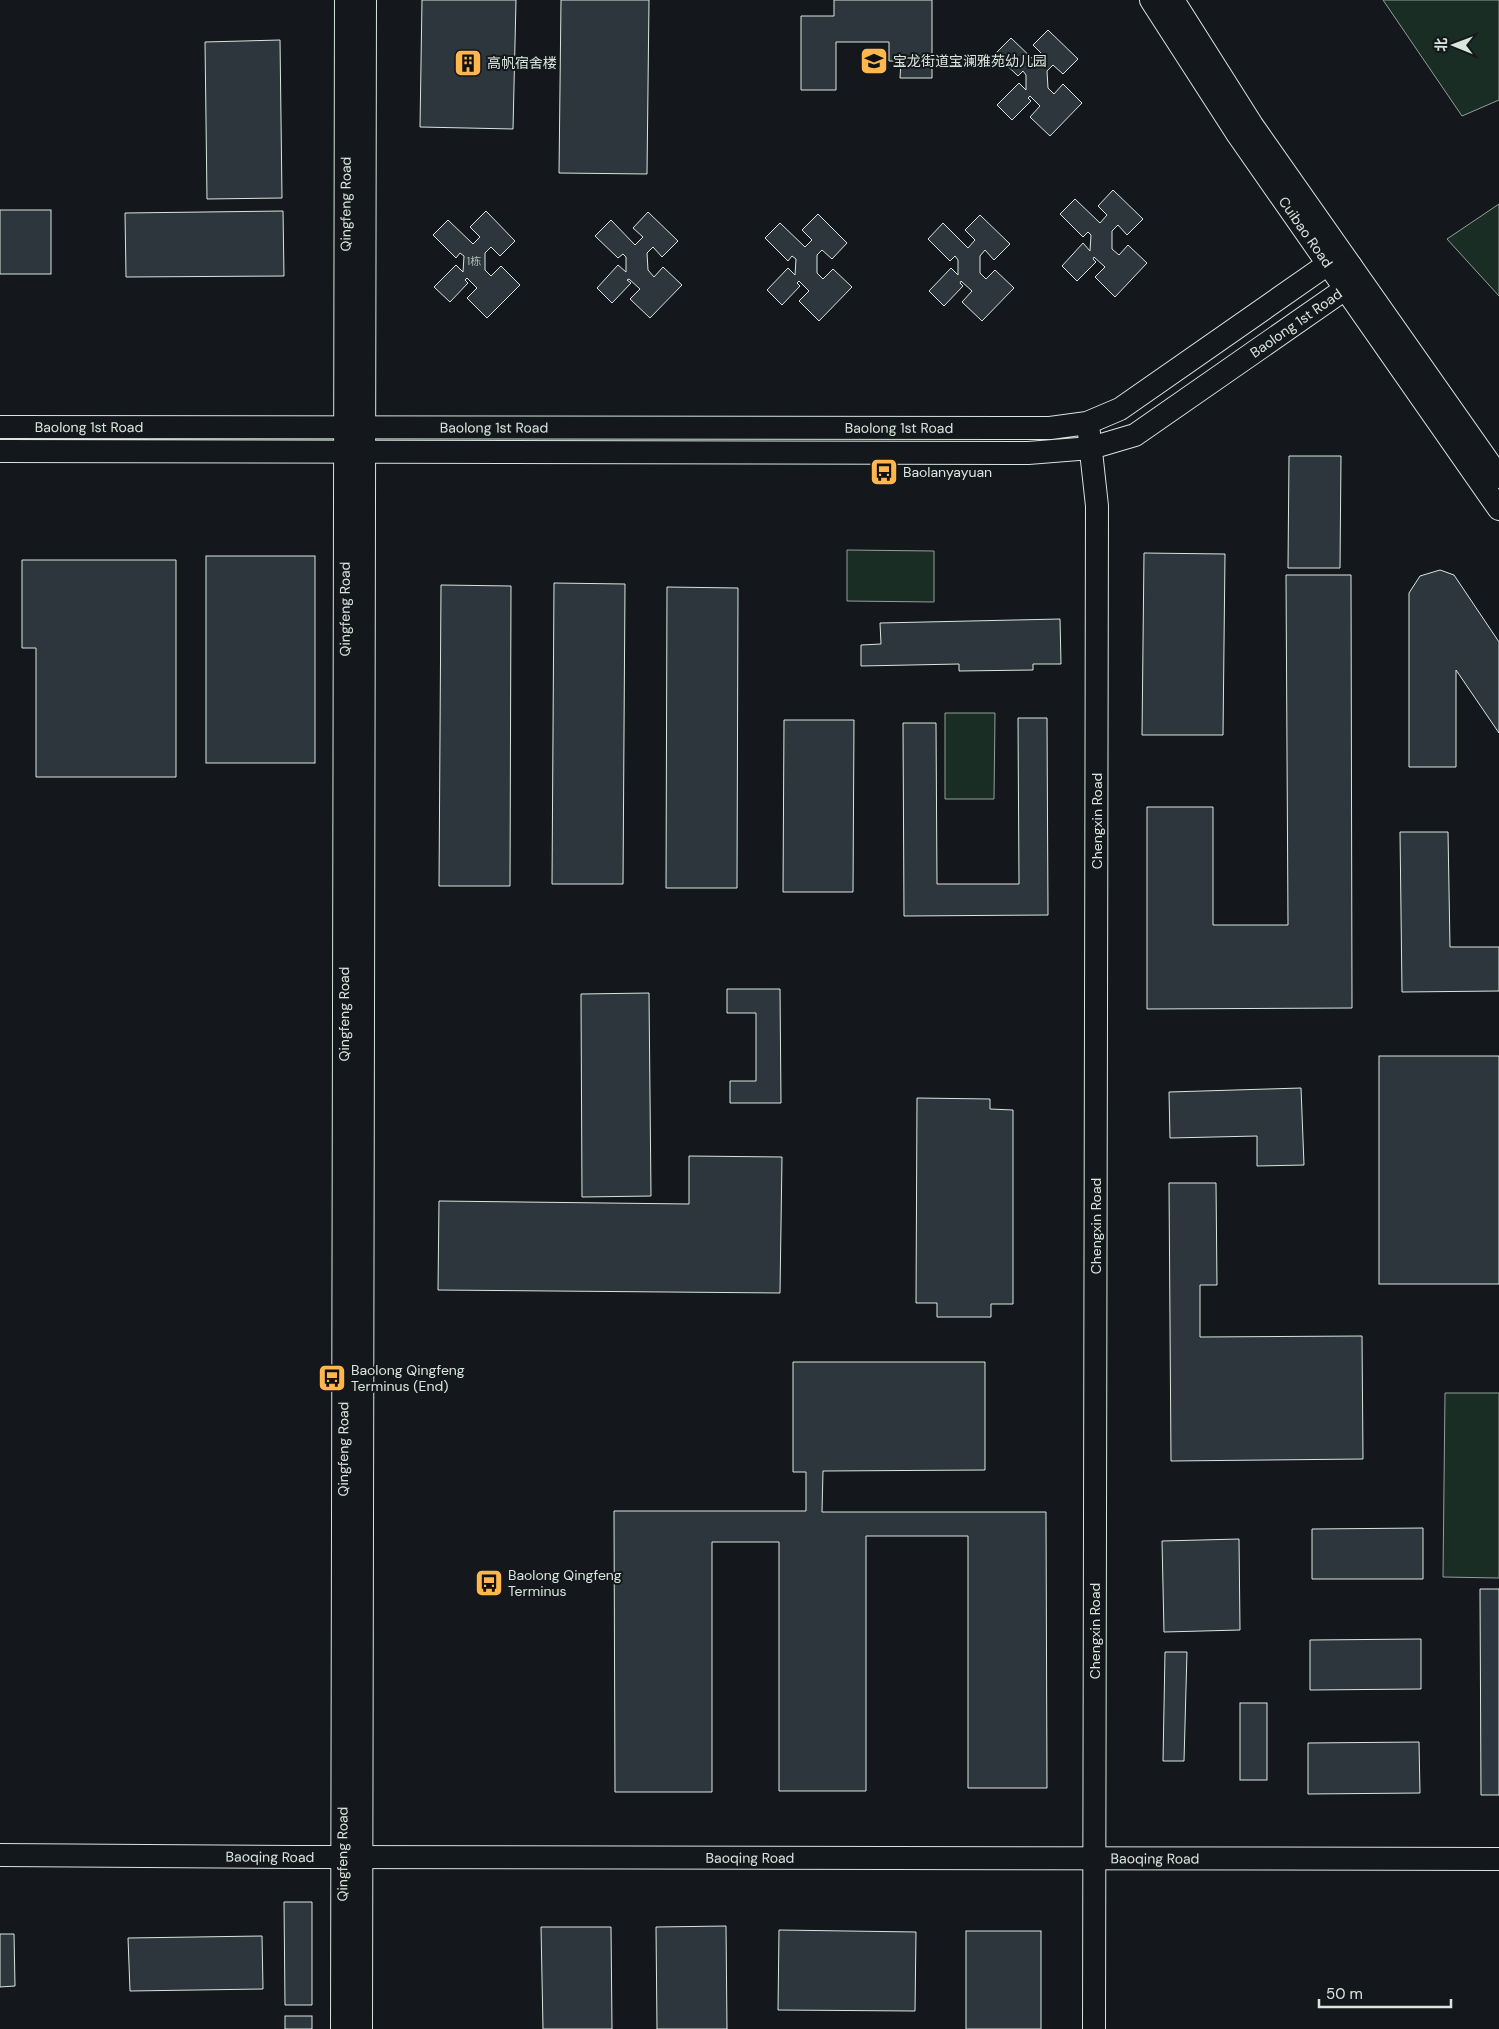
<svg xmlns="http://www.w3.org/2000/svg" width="1499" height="2029" font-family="'DM Sans','Noto Sans SC',sans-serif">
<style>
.green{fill:#1a2d24;stroke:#939e99}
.building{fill:#2c363c;stroke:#d8e6dc}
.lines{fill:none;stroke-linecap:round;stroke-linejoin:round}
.secondary-casing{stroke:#d8e6dc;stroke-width:24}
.secondary{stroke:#14181c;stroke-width:22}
.labels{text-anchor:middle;stroke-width:4;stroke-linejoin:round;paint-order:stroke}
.number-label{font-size:11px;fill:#adbab4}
.poi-label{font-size:14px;fill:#d8e6dc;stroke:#14181c;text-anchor:start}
.street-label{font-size:14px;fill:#d8e6dc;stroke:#14181c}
</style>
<rect width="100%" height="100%" fill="#14181c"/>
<g class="green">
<path d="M1383,0H1499V100L1462,116Z"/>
<path d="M1499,204V296L1447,239Z"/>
<path d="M847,550L934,551V602L847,601Z"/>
<path d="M945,713H995L994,799H945Z"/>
<path d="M1445,1393H1499V1578L1443,1577Z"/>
</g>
<g class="building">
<path d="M422,0H516L513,129L420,127Z"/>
<path d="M561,0H649L647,174L559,173Z"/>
<path d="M834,0H932V78H900L901,61H889V42H836V90H801V16H834Z"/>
<path d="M1048,30L1078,59L1063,74L1053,65L1047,71L1048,88L1054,94L1063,84L1082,103L1050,136L1030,117L1040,106L1030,96L1028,98L1031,101L1012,120L997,105L1019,83L1026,90V75L1023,71L1018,76L995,54L1011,38L1036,62L1043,55L1033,45Z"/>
<path d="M280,40L282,198L207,199L205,42Z"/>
<path d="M1113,190L1143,219L1127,235L1118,225L1112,231V249L1119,255L1128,245L1147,263L1115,297L1095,277L1105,267L1094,257L1093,259L1096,262L1077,281L1062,266L1083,243L1090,251L1091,235L1088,232L1083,237L1060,214L1075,199L1100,223L1107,215L1098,206Z"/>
<rect x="0" y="210" width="51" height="64"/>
<path d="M283,211L284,276L126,277L125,213Z"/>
<path d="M486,211L515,241L500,256L491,247L485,253V270L491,276L501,266L520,285L487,318L467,298L477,288L467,278L465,280L468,283L450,302L434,287L456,265L463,272L464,256L460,253L456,258L433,235L448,220L473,244L480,237L470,227Z"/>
<path d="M648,212L678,241L662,257L653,247L647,253L648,270L654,277L663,267L682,285L650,318L630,299L640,289L629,279L627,280L631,283L612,303L597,288L618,265L626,272V257L623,254L618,258L595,236L611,220L635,245L643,237L633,228Z"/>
<path d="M818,214L847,243L832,259L822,250L817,255V273L823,279L833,269L852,287L819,321L799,301L809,291L799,281L797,283L800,286L782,305L767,290L788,268L795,275L796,259L792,256L788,261L765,238L780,223L805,247L812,240L802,230Z"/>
<path d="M980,215L1010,244L994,260L985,250L980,256V273L986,279L995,270L1014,288L982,321L962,302L972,291L961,281L960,283L963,286L944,306L929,291L951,268L958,275V260L955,256L950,261L928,239L943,223L968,248L975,240L965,230Z"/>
<path d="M1289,456H1341L1340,568H1288Z"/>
<path d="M1144,553L1225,554L1223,735H1142Z"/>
<rect x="206" y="556" width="109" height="207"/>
<path d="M22,560H176V777H36V648H22Z"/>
<path d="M1440,570L1454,575L1499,642V733L1456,670V767H1409V593L1420,576Z"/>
<path d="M1286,575H1351L1352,1008L1147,1009V807H1213V925H1288Z"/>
<path d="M554,583L625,584L623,884H552Z"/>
<path d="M441,585L511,586L510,886H439Z"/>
<path d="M667,587L738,588L737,888H666Z"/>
<path d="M1060,619L1061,664H1033V670L959,671V664L861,666V645L881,644L880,623Z"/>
<path d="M1018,718H1047L1048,915L904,916L903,723H936L937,884H1019Z"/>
<path d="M784,720H854L853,892H783Z"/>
<path d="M1400,832H1448L1450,947H1499V991L1402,992Z"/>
<path d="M727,989H780L781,1103H730V1081H756V1013H727Z"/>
<path d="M649,993L651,1196L582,1197L581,994Z"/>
<rect x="1379" y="1056" width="120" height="228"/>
<path d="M1301,1088L1304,1165L1257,1166V1136L1170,1138L1169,1092Z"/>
<path d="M917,1098L990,1099V1109L1013,1110V1304H991V1317H937V1303H916Z"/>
<path d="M689,1156L782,1157L780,1293L438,1290L439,1201L689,1204Z"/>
<path d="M1169,1183H1216L1217,1285H1200V1337L1362,1336L1363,1459L1171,1461Z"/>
<path d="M793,1362H985V1470L823,1471L822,1512H1046L1047,1788H968V1536H866V1791H779V1542H712V1792H615L614,1511H806V1472H793Z"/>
<path d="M1423,1528V1579H1312V1529Z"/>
<path d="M1239,1539L1240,1630L1164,1632L1162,1541Z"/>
<path d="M1480,1589H1499V1795H1481Z"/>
<path d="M1421,1639V1689L1310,1690V1640Z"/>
<path d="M1165,1652H1187L1184,1761H1163Z"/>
<rect x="1240" y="1703" width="27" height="77"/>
<path d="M1419,1742L1420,1793L1308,1794V1743Z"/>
<path d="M284,1902H312V2005H285Z"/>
<path d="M726,1926L727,2029H657L656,1927Z"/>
<path d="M541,1927H611L612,2029H543Z"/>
<path d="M779,1930L916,1932L915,2011L778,2010Z"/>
<rect x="966" y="1931" width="75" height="98"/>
<path d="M0,1934H14L15,1986L0,1987Z"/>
<path d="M262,1936L263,1989L130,1991L128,1938Z"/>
<rect x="285" y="2016" width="27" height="13"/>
</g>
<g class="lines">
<g class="secondary-casing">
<g id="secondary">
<path id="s1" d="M1151,0L1238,135L1499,509"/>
<path d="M1173,0L1252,125L1499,477"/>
<path id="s2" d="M0,427L1050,428L1087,423L1120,409L1328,264L1351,266L1345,289L1135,435L1091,448L1028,453L0,451"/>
<path d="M1089,433L1097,506L1094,2029"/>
<path id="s3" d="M0,1855L298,1857L1499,1859"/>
<path id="s4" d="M342,2029L346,0"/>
<path d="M361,2029L365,0"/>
</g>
</g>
<use href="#secondary" class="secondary"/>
</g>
<defs>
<g id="school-square" transform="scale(1.4375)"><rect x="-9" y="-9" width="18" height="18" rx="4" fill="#ffb74d" stroke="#14181c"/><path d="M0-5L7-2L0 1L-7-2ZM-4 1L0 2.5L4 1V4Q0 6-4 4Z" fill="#111"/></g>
<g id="building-square" transform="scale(1.4375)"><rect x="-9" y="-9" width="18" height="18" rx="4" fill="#ffb74d" stroke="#14181c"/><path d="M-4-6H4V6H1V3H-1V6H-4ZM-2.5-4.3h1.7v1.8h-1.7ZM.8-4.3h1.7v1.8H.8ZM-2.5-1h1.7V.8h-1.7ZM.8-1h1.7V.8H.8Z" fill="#111"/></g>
<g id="bus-square" transform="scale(1.4375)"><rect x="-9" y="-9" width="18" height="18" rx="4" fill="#ffb74d" stroke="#14181c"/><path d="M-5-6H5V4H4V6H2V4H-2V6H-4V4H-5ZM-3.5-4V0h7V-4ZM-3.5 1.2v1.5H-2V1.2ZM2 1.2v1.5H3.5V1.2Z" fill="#111"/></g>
</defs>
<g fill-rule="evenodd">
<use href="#school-square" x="874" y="61"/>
<use href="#building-square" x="468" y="63"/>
<use href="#bus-square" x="884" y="472"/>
<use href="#bus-square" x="332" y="1378"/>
<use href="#bus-square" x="489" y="1583"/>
</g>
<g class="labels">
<g class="number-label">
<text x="474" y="265">1栋</text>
</g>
<g class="poi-label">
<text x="893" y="66">宝龙街道宝澜雅苑幼儿园</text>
<text x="487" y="68">高帆宿舍楼</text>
<text x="903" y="477">Baolanyayuan</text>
<text x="351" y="1375">Baolong Qingfeng<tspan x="351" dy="16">Terminus (End)</tspan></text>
<text x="508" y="1580">Baolong Qingfeng<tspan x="508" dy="16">Terminus</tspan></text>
</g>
<g class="street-label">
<text dy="5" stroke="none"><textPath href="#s4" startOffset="1825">Qingfeng Road</textPath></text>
<text dy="5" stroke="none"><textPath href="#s1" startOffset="279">Cuibao Road</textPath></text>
<text transform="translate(1296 323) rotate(-35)" y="5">Baolong 1st Road</text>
<text dy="5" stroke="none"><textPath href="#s2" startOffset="89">Baolong 1st Road</textPath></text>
<text dy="5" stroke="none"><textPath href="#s2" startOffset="494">Baolong 1st Road</textPath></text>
<text dy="5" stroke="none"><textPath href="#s2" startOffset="899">Baolong 1st Road</textPath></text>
<text dy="5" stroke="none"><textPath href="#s4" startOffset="1420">Qingfeng Road</textPath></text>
<text transform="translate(1097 821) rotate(-90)" y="5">Chengxin Road</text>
<text dy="5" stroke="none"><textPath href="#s4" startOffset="1015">Qingfeng Road</textPath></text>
<text transform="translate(1096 1226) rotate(-90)" y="5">Chengxin Road</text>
<text dy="5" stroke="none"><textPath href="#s4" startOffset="580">Qingfeng Road</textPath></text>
<text transform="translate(1095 1631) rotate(-90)" y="5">Chengxin Road</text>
<text dy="5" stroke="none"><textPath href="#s4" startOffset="175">Qingfeng Road</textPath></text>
<text dy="5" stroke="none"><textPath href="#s3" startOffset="270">Baoqing Road</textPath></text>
<text dy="5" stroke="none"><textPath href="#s3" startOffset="750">Baoqing Road</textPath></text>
<text dy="5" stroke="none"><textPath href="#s3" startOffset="1155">Baoqing Road</textPath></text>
</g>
</g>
<g transform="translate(1454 45) rotate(271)" stroke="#14181c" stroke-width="4" paint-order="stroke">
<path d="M0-4L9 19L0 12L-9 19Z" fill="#d8e6dc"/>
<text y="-8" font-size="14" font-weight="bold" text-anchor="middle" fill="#d8e6dc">北</text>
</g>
<path d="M1319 1999v8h132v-8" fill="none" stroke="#d8e6dc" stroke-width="2.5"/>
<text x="1326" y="1999" font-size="15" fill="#d8e6dc" stroke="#14181c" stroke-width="4" paint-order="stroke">50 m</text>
</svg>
